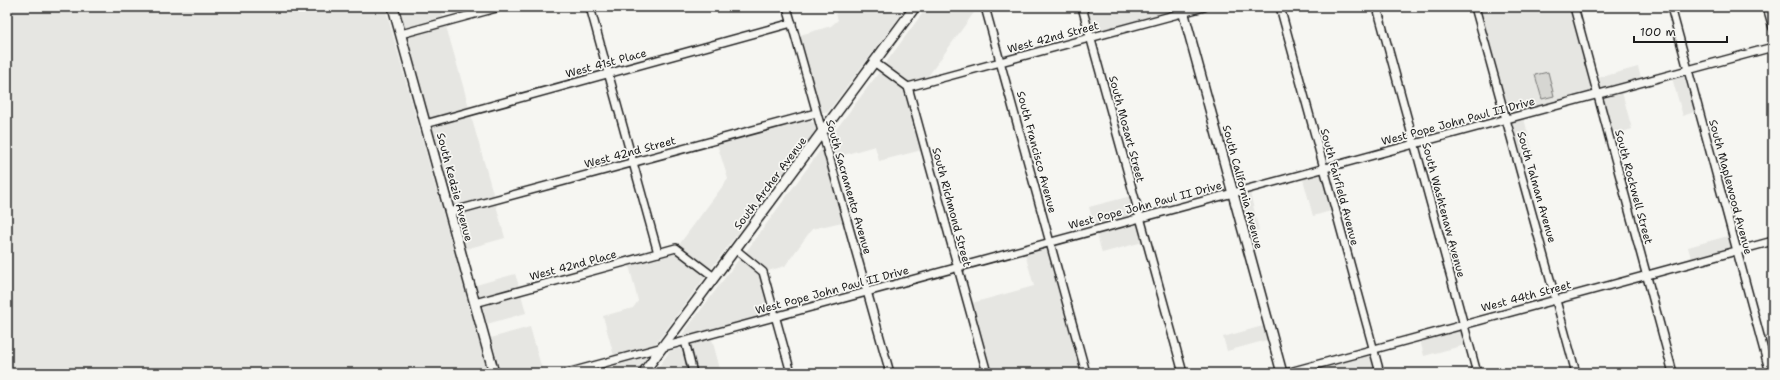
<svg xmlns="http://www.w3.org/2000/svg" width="1780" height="380" font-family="'Shantell Sans',sans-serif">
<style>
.built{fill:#e6e6e2}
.green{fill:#d6d6d2;stroke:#797977}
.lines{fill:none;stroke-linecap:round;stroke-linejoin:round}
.minor-casing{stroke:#1c1c1c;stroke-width:10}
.major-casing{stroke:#1c1c1c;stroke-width:12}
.minor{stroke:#f6f6f2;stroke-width:7}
.major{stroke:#f6f6f2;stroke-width:9}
.labels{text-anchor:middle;stroke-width:3.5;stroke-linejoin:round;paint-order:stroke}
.street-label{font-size:11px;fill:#1c1c1c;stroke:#f6f6f2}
</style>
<rect width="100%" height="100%" fill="#f6f6f2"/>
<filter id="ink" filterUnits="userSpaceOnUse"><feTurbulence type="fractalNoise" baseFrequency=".025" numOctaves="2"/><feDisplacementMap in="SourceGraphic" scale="8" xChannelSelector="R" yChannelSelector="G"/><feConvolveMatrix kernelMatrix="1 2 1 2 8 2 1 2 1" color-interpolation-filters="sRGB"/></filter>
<g filter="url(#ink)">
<g class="built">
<path d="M7,7H385L488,373H7Z"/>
<path d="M399,7H441L443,17L404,28Z"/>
<path d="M834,7H897L903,12L827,113L820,111L800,35L831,26L838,20Z"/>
<path d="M927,7H978L926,79L910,83L885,64Z"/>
<path d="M1087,7H1175L1176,11L1095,33Z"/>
<path d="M1480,7H1569L1592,92L1509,114Z"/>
<path d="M446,26L469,107L429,118L407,37Z"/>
<path d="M1638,67L1641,78L1601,89L1598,78Z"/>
<path d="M880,71L906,90L922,150L879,161L875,146L833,158L828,140Z"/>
<path d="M1684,75L1694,112L1683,116L1672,78Z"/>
<path d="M1622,92L1632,129L1613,135L1602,97Z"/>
<path d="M471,116L494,197L454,208L431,126Z"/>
<path d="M1524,119L1534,156L1522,159L1512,122Z"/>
<path d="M807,120L814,123L816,130L710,270L678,246L728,179L717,144Z"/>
<path d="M822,148L842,222L812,229L785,266L768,271L745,253Z"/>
<path d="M1321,174L1331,211L1313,216L1303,179Z"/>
<path d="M1250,193L1259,230L1249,233L1240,196Z"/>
<path d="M1131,196L1136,215L1094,226L1089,207Z"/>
<path d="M496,205L505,238L466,249L457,215Z"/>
<path d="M1138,223L1143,242L1102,253L1097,235Z"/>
<path d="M1728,236L1731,247L1691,258L1688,247Z"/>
<path d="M1046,248L1081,373H991L972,303L1034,286L1025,254Z"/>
<path d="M674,252L705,277L654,346L614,356L603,316L633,308L638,301L629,265Z"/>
<path d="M739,259L759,273L770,313L679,339Z"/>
<path d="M515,274L519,286L479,297L476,285Z"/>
<path d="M521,294L526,313L487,324L482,305Z"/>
<path d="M1263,326L1267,340L1227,351L1223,337Z"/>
<path d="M530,327L543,373H501L491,338Z"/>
<path d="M1461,329L1465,345L1424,356L1420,340Z"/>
<path d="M712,339L721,373H698L691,344Z"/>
<path d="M683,348L690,373H654L670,351Z"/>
<path d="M1370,354L1375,373H1329L1327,365Z"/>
<path d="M647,357L635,373H586Z"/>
</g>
<path class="green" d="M1548,72L1554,96L1542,99L1535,75Z"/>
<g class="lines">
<g class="minor-casing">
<g id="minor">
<path d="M590,7L658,253"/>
<path d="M787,7L890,373"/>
<path d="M985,7L1086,373"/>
<path d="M1082,7L1183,373"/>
<path d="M1280,7L1380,373"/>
<path d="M1377,7L1477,373"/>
<path d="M1475,7L1576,373"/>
<path d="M1574,7L1673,373"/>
<path d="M1671,7L1770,373"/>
<path d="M1767,7L1773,28"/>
<path d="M401,34L500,7"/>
<path d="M874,62L908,87L987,373"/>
<path d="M908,87L1204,7"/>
<path d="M425,124L792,23"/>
<path d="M450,212L816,113"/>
<path d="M735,249L763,272L791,373"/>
<path d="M475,303L676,248L714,277"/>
<path d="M685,341L693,373"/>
<path d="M567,373L1773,47"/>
<path d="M1286,373L1773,241"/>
</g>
</g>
<g class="major-casing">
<g id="major">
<path d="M393,7L494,373"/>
<path d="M1182,7L1282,373"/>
<path d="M643,373L915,7"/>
</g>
</g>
<use href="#minor" class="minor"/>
<use href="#major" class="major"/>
</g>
</g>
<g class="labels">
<g class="street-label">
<text transform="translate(1053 37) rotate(-15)" y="4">West 42nd Street</text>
<text transform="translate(606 63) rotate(-15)" y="4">West 41st Place</text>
<text transform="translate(1458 121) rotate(-15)" y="4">West Pope John Paul II Drive</text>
<text transform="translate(1127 129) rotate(75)" y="4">South Mozart Street</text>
<text transform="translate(630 152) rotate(-15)" y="4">West 42nd Street</text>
<text transform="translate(1037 152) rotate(75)" y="4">South Francisco Avenue</text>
<text transform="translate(770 183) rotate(-53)" y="4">South Archer Avenue</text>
<text transform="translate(455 187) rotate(75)" y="4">South Kedzie Avenue</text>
<text transform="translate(849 187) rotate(74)" y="4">South Sacramento Avenue</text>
<text transform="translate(1243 187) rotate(75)" y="4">South California Avenue</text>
<text transform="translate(1340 187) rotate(75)" y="4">South Fairfield Avenue</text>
<text transform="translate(1537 187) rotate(74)" y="4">South Talman Avenue</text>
<text transform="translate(1634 187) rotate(75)" y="4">South Rockwell Street</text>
<text transform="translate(1731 187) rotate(75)" y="4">South Maplewood Avenue</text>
<text transform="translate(1145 205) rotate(-15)" y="4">West Pope John Paul II Drive</text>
<text transform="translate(952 207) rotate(75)" y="4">South Richmond Street</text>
<text transform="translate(1444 210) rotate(75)" y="4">South Washtenaw Avenue</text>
<text transform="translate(573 265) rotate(-15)" y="4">West 42nd Place</text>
<text transform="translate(832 290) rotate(-15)" y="4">West Pope John Paul II Drive</text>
<text transform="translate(1526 296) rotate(-15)" y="4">West 44th Street</text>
</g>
</g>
<rect width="1780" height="380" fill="none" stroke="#f6f6f2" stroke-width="24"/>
<rect x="12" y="12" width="1756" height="356" fill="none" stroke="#1c1c1c" stroke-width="1.5" filter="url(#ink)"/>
<path d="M1634 36v6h93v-6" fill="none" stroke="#1c1c1c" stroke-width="2"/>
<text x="1640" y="36" font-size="12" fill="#1c1c1c" stroke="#f6f6f2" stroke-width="3" paint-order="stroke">100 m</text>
</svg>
